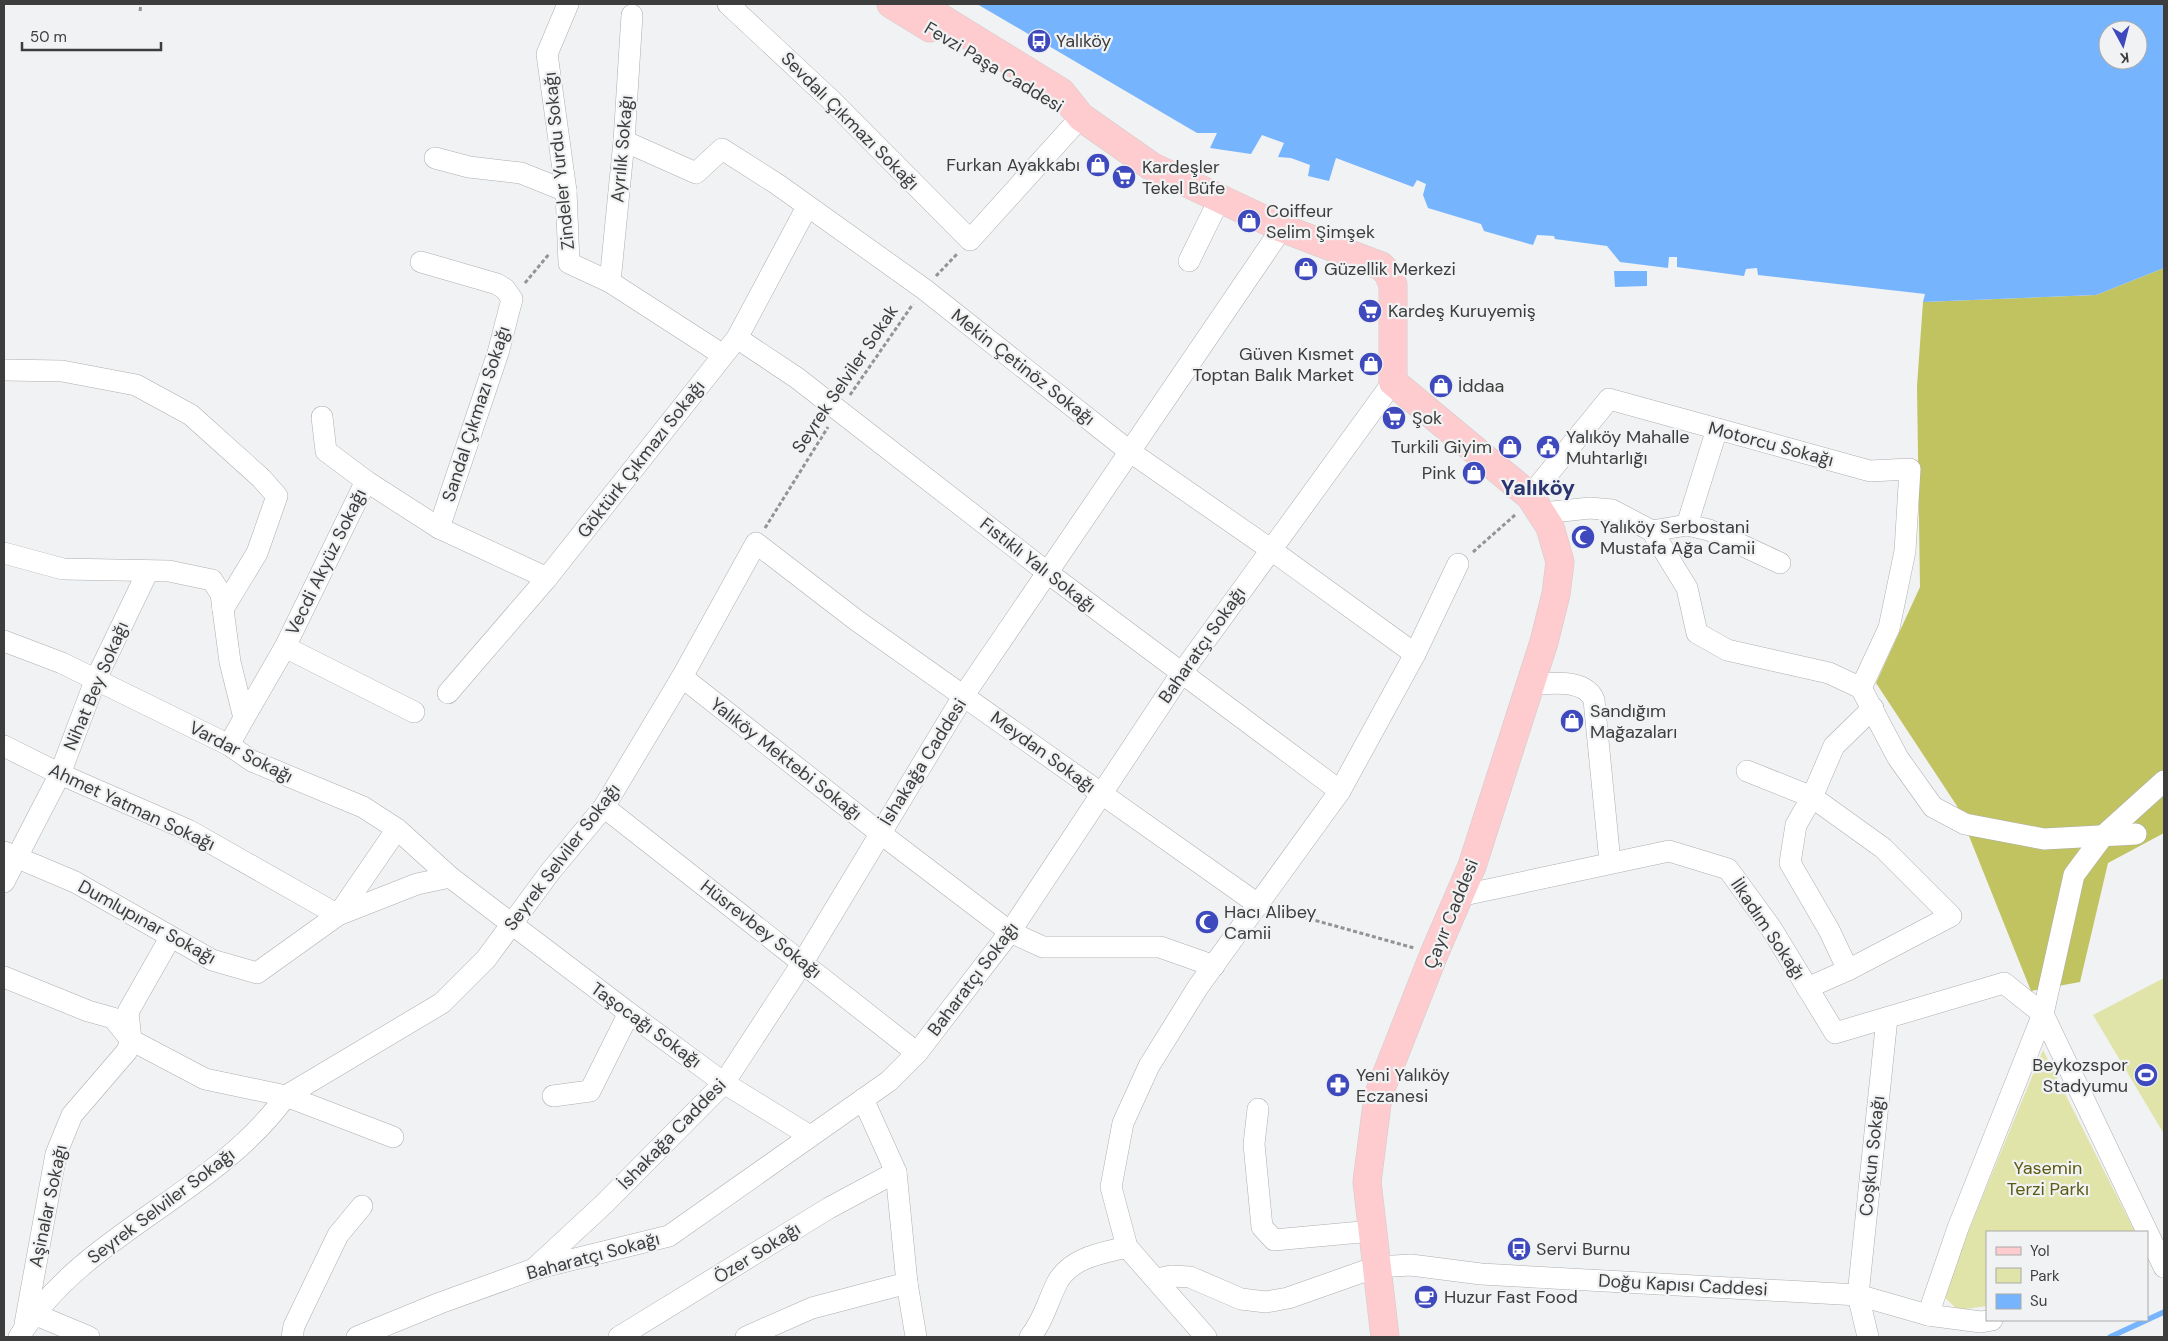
<svg xmlns="http://www.w3.org/2000/svg" width="2168" height="1341" font-family="'DM Sans',sans-serif">
<style>
.green{fill:#e1e4a9}
.forest{fill:#c0c35f}
.water{fill:#76b5fe;fill-rule:evenodd}
.lines{fill:none;stroke-linecap:round;stroke-linejoin:round}
.stream{stroke:#76b5fe;stroke-width:5.5}
.minor-casing{stroke:#aeaeb0;stroke-width:22}
.major-casing{stroke:#cdcdcd;stroke-width:29}
.path{stroke:#939494;stroke-width:3;stroke-dasharray:4 2.5;stroke-linecap:butt}
.minor{stroke:#fff;stroke-width:21}
.major{stroke:#fecbce;stroke-width:28}
.labels{text-anchor:middle;stroke-width:4.5;stroke-linejoin:round;paint-order:stroke}
.poi-label{font-size:18px;fill:#3d3d3d;stroke:#f1f2f3;text-anchor:start}
.street-label{font-size:18px;fill:#3d3d3d;stroke:#f1f2f3}
.park-label{font-size:18px;fill:#5b5b11;stroke:#f1f2f3}
.district-label{font-size:22px;font-weight:bold;fill:#2a346e;stroke:#f1f2f3}
</style>
<rect width="100%" height="100%" fill="#f1f2f3"/>
<g class="green">
<path d="M2164,978V1134L2093,1015Z"/>
<path d="M2043,1050L2135,1232H1987V1306L1958,1310L1942,1295Z"/>
</g>
<path class="forest" d="M2164,268V833L2108,863L2080,982L2031,991L1957,806L1876,683L1920,587L1917,386L1923,302L2096,295Z"/>
<g class="water">
<path d="M977,4H2164V268L2096,295L1923,302L1925,294L1758,275L1757,268L1746,269L1744,276L1677,267V257H1669L1668,268L1620,262L1607,246L1555,239L1554,236L1537,235L1533,245L1484,231L1481,224L1428,208L1423,195L1426,184L1417,180L1413,187L1336,158L1329,181L1308,176L1310,165L1291,158L1278,157L1284,143L1262,135L1251,154L1210,148L1217,133H1197ZM2108,30H2138V60H2108Z"/>
<path d="M1614,271H1647V286L1615,287Z"/>
</g>
<g class="lines">
<path class="stream" d="M2110,1337L2164,1312"/>
<g class="minor-casing">
<g id="minor">
<path d="M568,4L547,54L566,191L569,263L610,282L723,355"/>
<path d="M728,4L831,100L970,240L1081,117"/>
<path d="M624,141L696,173L722,149L777,184L924,289L1129,451L1270,549L1415,654"/>
<path d="M435,158L469,167L521,173L566,191"/>
<path d="M1189,261L1220,198"/>
<path d="M421,262L497,284L505,289L512,299L498,353L439,528"/>
<path d="M610,282L624,141L632,15"/>
<path d="M737,338L797,378L1048,573L1340,791"/>
<path d="M4,370L62,371L136,385L191,415L261,478L277,496L257,553L223,609"/>
<path d="M322,417L326,451L366,481"/>
<path d="M1530,496L1609,399L1870,471L1910,469L1905,551L1889,628L1861,688"/>
<path d="M1543,513L1590,508L1612,510L1652,531L1687,588L1697,633L1727,650L1829,673L1861,688L1898,758L1933,807L1965,824L2044,839L2136,834"/>
<path d="M1687,525L1709,530L1780,563"/>
<path d="M1652,531L1687,525L1717,429"/>
<path d="M4,553L63,569L169,571L212,580L221,594L230,662L244,718L229,745"/>
<path d="M4,641L62,663L229,745L252,761L363,807L397,829L450,877L629,1013L724,1083L810,1136"/>
<path d="M285,647L414,712"/>
<path d="M682,677L880,833L1010,932L1043,947H1160L1214,966"/>
<path d="M1531,684C1551,684 1585,678 1594,700L1610,862"/>
<path d="M448,693L547,578L737,338L807,207"/>
<path d="M244,718L285,647L366,481L439,528L547,578"/>
<path d="M4,746L60,774L188,830L338,915L397,829"/>
<path d="M1747,771L1812,797L1883,848L1951,916L1848,970L1807,988"/>
<path d="M604,807L917,1053"/>
<path d="M4,852L75,882L212,960L257,973L338,915L417,884L450,877"/>
<path d="M4,882L60,774L95,681L148,571"/>
<path d="M1459,896L1669,851L1728,869L1771,928L1835,1033L2004,983L2043,1014L2164,1267"/>
<path d="M1848,970L1829,930L1790,863L1796,825L1812,797L1834,746L1873,708"/>
<path d="M4,977L88,1011L113,1018L131,1040L205,1079L286,1096L393,1137"/>
<path d="M553,1096L590,1091L629,1013"/>
<path d="M863,1099L896,1172L907,1283L916,1337"/>
<path d="M1258,1109L1254,1144L1262,1227L1274,1240L1372,1231"/>
<path d="M536,1267L604,1204L724,1083L803,962L964,695L1282,228"/>
<path d="M1157,1279L1171,1276L1190,1277L1241,1299L1266,1302L1288,1298L1376,1267L1411,1265L1481,1274L1858,1295L1928,1315L1981,1322L1992,1320"/>
<path d="M34,1314L89,1337"/>
<path d="M1928,1315L1958,1228L2043,1014L2074,875L2103,836L2164,781"/>
<path d="M25,1324L56,1154L72,1115L127,1051L131,1040L128,1012L170,938"/>
<path d="M19,1337C83,1233 215,1195 286,1096L442,1003L486,959L550,872L604,807L682,677L756,543L856,620L1259,905"/>
<path d="M292,1337L294,1326L338,1235L362,1206"/>
<path d="M357,1337L440,1303L534,1269L669,1236L889,1081L917,1053L1010,932L1181,674L1393,382"/>
<path d="M619,1337L829,1208L896,1172"/>
<path d="M746,1337L812,1308L907,1283"/>
<path d="M1030,1337C1044,1320 1048,1300 1058,1281C1072,1257 1103,1253 1127,1247"/>
<path d="M1206,1337L1127,1247L1111,1187L1123,1123L1149,1066L1198,987L1340,791L1415,654L1458,564"/>
<path d="M1868,1337L1858,1295L1887,1018"/>
</g>
</g>
<g class="major-casing">
<g id="major">
<path d="M891,4L930,28"/>
<path d="M918,4L1061,92L1081,117L1151,166L1282,228L1381,266L1388,273L1393,285V382L1530,496L1550,527L1560,562L1556,594L1544,642L1472,866L1434,954L1378,1096L1367,1182L1385,1337"/>
</g>
</g>
<g class="path">
<path d="M140,11L141,4"/>
<path d="M936,276L958,253"/>
<path d="M525,283L549,254"/>
<path d="M850,395L913,304"/>
<path d="M765,528L828,427"/>
<path d="M1473,552L1515,515"/>
<path d="M1278,910L1414,948"/>
</g>
<use href="#minor" class="minor"/>
<use href="#major" class="major"/>
</g>
<defs>
<g id="bus-disc" transform="scale(1.25)"><circle r="9.5" fill="#3e49bd" stroke="#f1f2f3"/><path d="M-5-6H5V4H4V6H2V4H-2V6H-4V4H-5ZM-3.5-4V0h7V-4ZM-3.5 1.2v1.5H-2V1.2ZM2 1.2v1.5H3.5V1.2Z" fill="#fff"/></g>
<g id="shop-disc" transform="scale(1.25)"><circle r="9.5" fill="#3e49bd" stroke="#f1f2f3"/><path d="M-5-2.5h2.3a2.7 3.5 0 0 1 5.4 0H5L5.5 6h-11ZM-1.5-2.5h3a1.5 2.3 0 0 0-3 0Z" fill="#fff"/></g>
<g id="supermarket-disc" transform="scale(1.25)"><circle r="9.5" fill="#3e49bd" stroke="#f1f2f3"/><path d="M-6-5.5h2.5l.6 2H6L4.5 2H-2.5L-4.4-4H-6ZM-1.5 3.2a1.3 1.3 0 1 0 .1 0ZM3 3.2a1.3 1.3 0 1 0 .1 0Z" fill="#fff"/></g>
<g id="civic-disc" transform="scale(1.25)"><circle r="9.5" fill="#3e49bd" stroke="#f1f2f3"/><path d="M-.6-6.5H3V-4.5H.6V-3L4-1V1h2V6H-6V1h2V-1L-.6-3ZM-1.2 2.5V6h2.4V2.5Z" fill="#fff"/></g>
<g id="mosque-disc" transform="scale(1.25)"><circle r="9.5" fill="#3e49bd" stroke="#f1f2f3"/><path d="M3.5-4.9A6 6 0 1 0 3.5 4.9A5 5 0 1 1 3.5-4.9Z" fill="#fff"/></g>
<g id="stadium-disc" transform="scale(1.25)"><circle r="9.5" fill="#3e49bd" stroke="#f1f2f3"/><path d="M0-5a6.5 5 0 1 0 0 10a6.5 5 0 1 0 0-10ZM-3.5-1.8h7v3.6h-7Z" fill="#fff"/></g>
<g id="pharmacy-disc" transform="scale(1.25)"><circle r="9.5" fill="#3e49bd" stroke="#f1f2f3"/><path d="M-2-6h4v4h4v4h-4v4h-4v-4h-4v-4h4Z" fill="#fff"/></g>
<g id="cafe-disc" transform="scale(1.25)"><circle r="9.5" fill="#3e49bd" stroke="#f1f2f3"/><path d="M-5.5-4.5H6V0H3Q3 3.5 0 3.5H-2.5Q-5.5 3.5-5.5 0ZM3-3.2v2h1.7v-2ZM-6 4.5H4V6H-6Z" fill="#fff"/></g>
</defs>
<g fill-rule="evenodd">
<use href="#bus-disc" x="1039" y="41"/>
<use href="#shop-disc" x="1098" y="165"/>
<use href="#supermarket-disc" x="1124" y="177"/>
<use href="#shop-disc" x="1249" y="221"/>
<use href="#shop-disc" x="1306" y="269"/>
<use href="#supermarket-disc" x="1370" y="311"/>
<use href="#shop-disc" x="1371" y="364"/>
<use href="#shop-disc" x="1441" y="386"/>
<use href="#supermarket-disc" x="1394" y="418"/>
<use href="#shop-disc" x="1510" y="447"/>
<use href="#civic-disc" x="1548" y="447"/>
<use href="#shop-disc" x="1474" y="473"/>
<use href="#mosque-disc" x="1583" y="537"/>
<use href="#shop-disc" x="1572" y="721"/>
<use href="#mosque-disc" x="1207" y="922"/>
<use href="#stadium-disc" x="2146" y="1075"/>
<use href="#pharmacy-disc" x="1338" y="1085"/>
<use href="#bus-disc" x="1519" y="1249"/>
<use href="#cafe-disc" x="1426" y="1297"/>
</g>
<g class="labels">
<g class="poi-label">
<text x="1056" y="47">Yalıköy</text>
<text x="1080" y="171" text-anchor="end">Furkan Ayakkabı</text>
<text x="1142" y="173">Kardeşler<tspan x="1142" dy="21">Tekel Büfe</tspan></text>
<text x="1266" y="217">Coiffeur<tspan x="1266" dy="21">Selim Şimşek</tspan></text>
<text x="1324" y="275">Güzellik Merkezi</text>
<text x="1388" y="317">Kardeş Kuruyemiş</text>
<text x="1354" y="360" text-anchor="end">Güven Kısmet<tspan x="1354" dy="21">Toptan Balık Market</tspan></text>
<text x="1458" y="392">İddaa</text>
<text x="1412" y="424">Şok</text>
<text x="1566" y="443">Yalıköy Mahalle<tspan x="1566" dy="21">Muhtarlığı</tspan></text>
<text x="1492" y="453" text-anchor="end">Turkili Giyim</text>
<text x="1456" y="479" text-anchor="end">Pink</text>
<text x="1600" y="533">Yalıköy Serbostani<tspan x="1600" dy="21">Mustafa Ağa Camii</tspan></text>
<text x="1590" y="717">Sandığım<tspan x="1590" dy="21">Mağazaları</tspan></text>
<text x="1224" y="918">Hacı Alibey<tspan x="1224" dy="21">Camii</tspan></text>
<text x="2128" y="1071" text-anchor="end">Beykozspor<tspan x="2128" dy="21">Stadyumu</tspan></text>
<text x="1356" y="1081">Yeni Yalıköy<tspan x="1356" dy="21">Eczanesi</tspan></text>
<text x="1536" y="1255">Servi Burnu</text>
<text x="1444" y="1303">Huzur Fast Food</text>
</g>
<g class="street-label">
<text transform="translate(994 67) rotate(31)" y="6">Fevzi Paşa Caddesi</text>
<text transform="translate(850 121) rotate(45)" y="6">Sevdalı Çıkmazı Sokağı</text>
<text transform="translate(622 149) rotate(-85)" y="6">Ayrılık Sokağı</text>
<text transform="translate(559 161) rotate(-96)" y="6">Zindeler Yurdu Sokağı</text>
<text transform="translate(1023 367) rotate(38)" y="6">Mekin Çetinöz Sokağı</text>
<text transform="translate(845 379) rotate(-56)" y="6">Seyrek Selviler Sokak</text>
<text transform="translate(476 414) rotate(-72)" y="6">Sandal Çıkmazı Sokağı</text>
<text transform="translate(1771 444) rotate(15)" y="6">Motorcu Sokağı</text>
<text transform="translate(641 459) rotate(-52)" y="6">Göktürk Çıkmazı Sokağı</text>
<text transform="translate(326 562) rotate(-64)" y="6">Vecdi Akyüz Sokağı</text>
<text transform="translate(1038 565) rotate(38)" y="6">Fıstıklı Yalı Sokağı</text>
<text transform="translate(1202 645) rotate(-55)" y="6">Baharatçı Sokağı</text>
<text transform="translate(96 686) rotate(-67)" y="6">Nihat Bey Sokağı</text>
<text transform="translate(241 752) rotate(27)" y="6">Vardar Sokağı</text>
<text transform="translate(1043 752) rotate(36)" y="6">Meydan Sokağı</text>
<text transform="translate(786 759) rotate(38)" y="6">Yalıköy Mektebi Sokağı</text>
<text transform="translate(923 762) rotate(-58)" y="6">İshakağa Caddesi</text>
<text transform="translate(132 807) rotate(25)" y="6">Ahmet Yatman Sokağı</text>
<text transform="translate(562 857) rotate(-53)" y="6">Seyrek Selviler Sokağı</text>
<text transform="translate(1451 914) rotate(-68)" y="6">Çayır Caddesi</text>
<text transform="translate(147 922) rotate(29)" y="6">Dumlupınar Sokağı</text>
<text transform="translate(761 929) rotate(38)" y="6">Hüsrevbey Sokağı</text>
<text transform="translate(1768 929) rotate(56)" y="6">İlkadım Sokağı</text>
<text transform="translate(973 979) rotate(-53)" y="6">Baharatçı Sokağı</text>
<text transform="translate(646 1025) rotate(36)" y="6">Taşocağı Sokağı</text>
<text transform="translate(672 1134) rotate(-46)" y="6">İshakağa Caddesi</text>
<text transform="translate(1872 1156) rotate(-84)" y="6">Coşkun Sokağı</text>
<text transform="translate(48 1206) rotate(-78)" y="6">Aşinalar Sokağı</text>
<text transform="translate(161 1206) rotate(-37)" y="6">Seyrek Selviler Sokağı</text>
<text transform="translate(757 1253) rotate(-32)" y="6">Özer Sokağı</text>
<text transform="translate(593 1256) rotate(-15)" y="6">Baharatçı Sokağı</text>
<text transform="translate(1683 1285) rotate(3)" y="6">Doğu Kapısı Caddesi</text>
</g>
<g class="park-label">
<text x="2048" y="1174">Yasemin<tspan x="2048" dy="21">Terzi Parkı</tspan></text>
</g>
<g class="district-label">
<text x="1538" y="495">Yalıköy</text>
</g>
</g>
<rect width="2168" height="1341" fill="none" stroke="#3d3d3d" stroke-width="10"/>
<rect x="1986" y="1231" width="162" height="90" fill="#f1f2f3" stroke="#a9aaaa"/>
<rect x="1996" y="1247" width="25" height="8" fill="#fecbce" stroke="#a9aaaa"/>
<text x="2030" y="1256" font-size="15" fill="#3d3d3d">Yol</text>
<rect x="1996" y="1268" width="25" height="15" fill="#e1e4a9" stroke="#a9aaaa"/>
<text x="2030" y="1281" font-size="15" fill="#3d3d3d">Park</text>
<rect x="1996" y="1294" width="25" height="15" fill="#76b5fe" stroke="#a9aaaa"/>
<text x="2030" y="1306" font-size="15" fill="#3d3d3d">Su</text>
<g transform="translate(2123 45) rotate(173)"><circle r="24" fill="#f1f2f3" stroke="#a9aaaa"/>
<path d="M0-4L9 19L0 12L-9 19Z" fill="#3e49bd"/>
<text y="-8" font-size="14" font-weight="bold" text-anchor="middle" fill="#3d3d3d">K</text>
</g>
<path d="M22 42v8h139v-8" fill="none" stroke="#3d3d3d" stroke-width="2.5"/>
<text x="30" y="42" font-size="15" fill="#3d3d3d" stroke="#f1f2f3" stroke-width="4" paint-order="stroke">50 m</text>
</svg>
